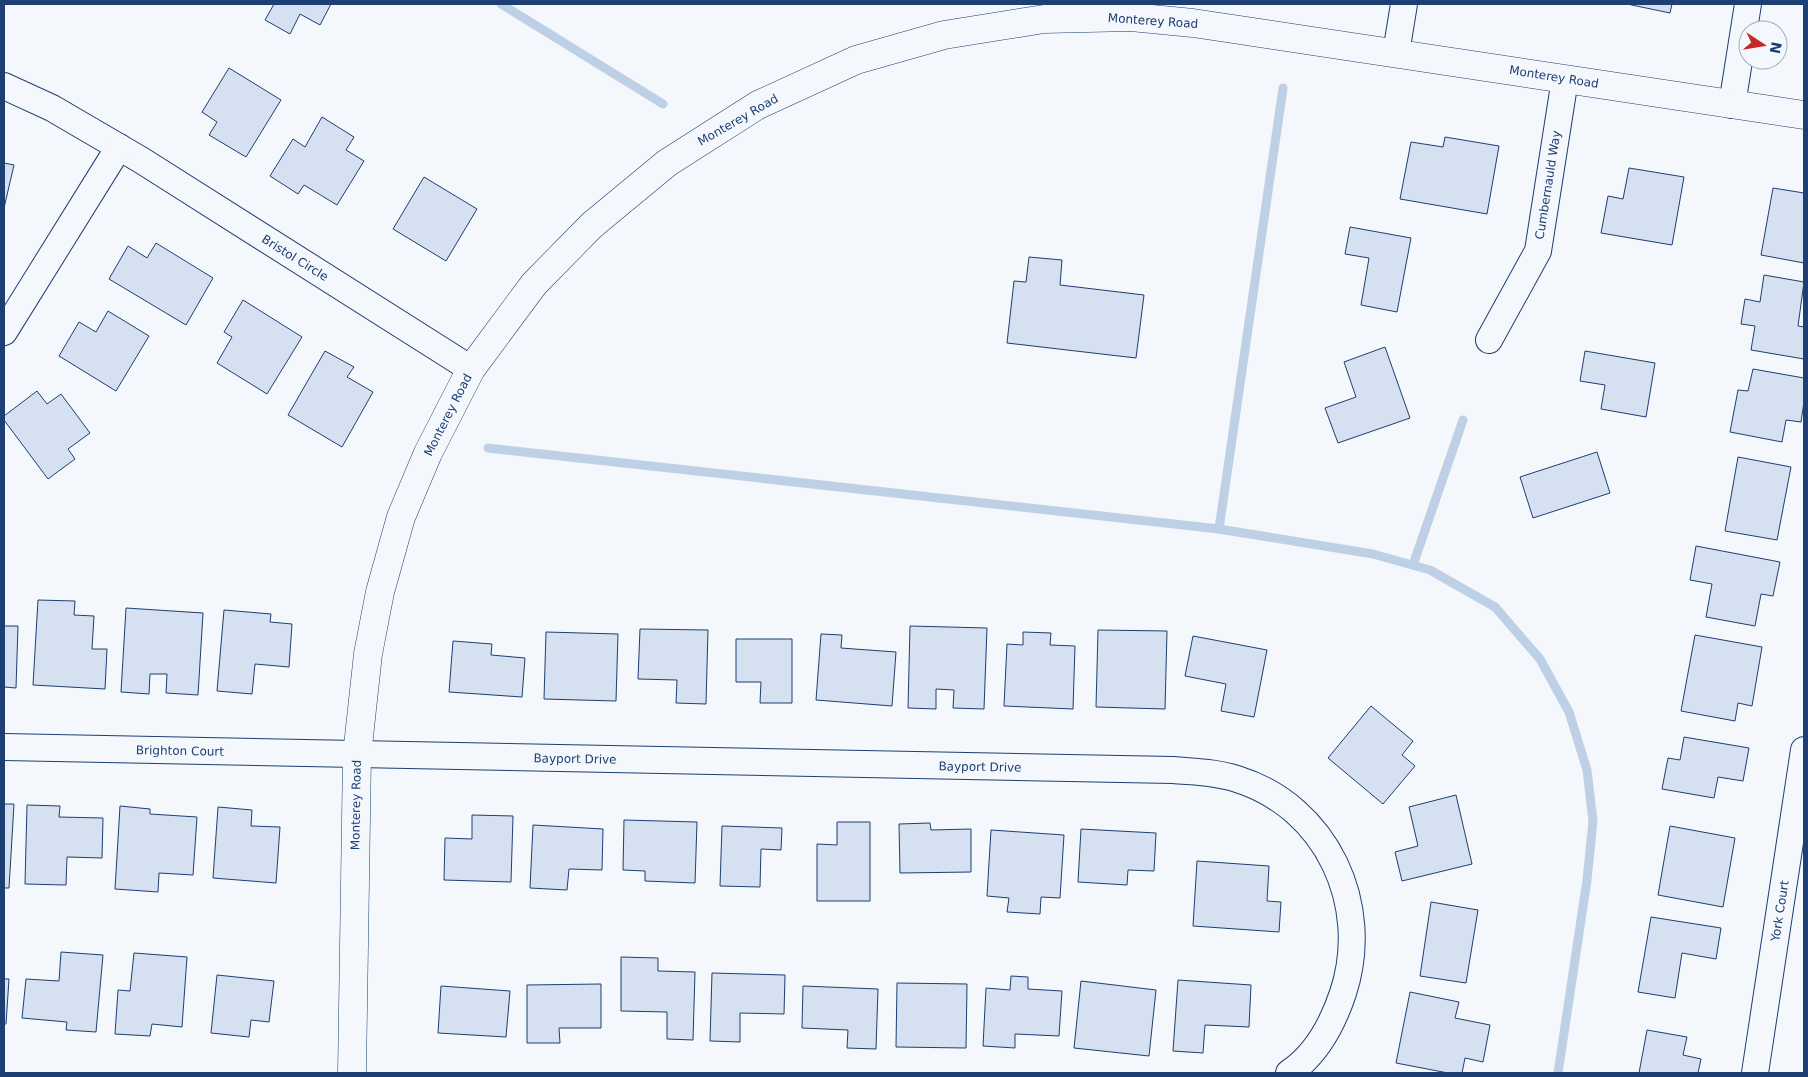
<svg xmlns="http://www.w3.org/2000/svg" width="1808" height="1077" font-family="'DejaVu Sans',sans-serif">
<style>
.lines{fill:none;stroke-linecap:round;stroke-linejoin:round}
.stream{stroke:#bed0e5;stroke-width:9}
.building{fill:#d5e0f0;stroke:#1d3f73}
.street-casing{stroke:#1d3f73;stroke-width:28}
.secondary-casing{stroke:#1d3f73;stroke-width:29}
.street{stroke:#f4f7fb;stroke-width:26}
.secondary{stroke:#f4f7fb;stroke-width:28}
.labels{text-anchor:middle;stroke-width:4;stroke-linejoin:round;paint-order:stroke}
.street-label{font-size:12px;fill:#1d3f73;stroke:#f4f7fb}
</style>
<rect width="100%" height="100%" fill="#f4f7fb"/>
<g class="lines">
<g class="stream">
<path d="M501,4L663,104"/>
<path d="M488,448L1219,529L1373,554L1430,570L1495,607L1540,659L1569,712L1587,770L1593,821L1587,880L1558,1073"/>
<path d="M1219,529L1283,88"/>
<path d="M1413,565L1463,420"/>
</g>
</g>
<g class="building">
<path d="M274,4H331L320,25L300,14L290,34L265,20Z"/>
<path d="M1627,4H1672L1670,13Z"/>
<path d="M229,68L281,100L246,157L209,135L217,122L202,112Z"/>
<path d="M322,117L354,137L346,150L364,161L337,205L304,185L298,194L270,176L293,139L305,147Z"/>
<path d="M1445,137L1499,146L1487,214L1400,199L1411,142L1443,147Z"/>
<path d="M4,163L14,165L4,208Z"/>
<path d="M1629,168L1684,177L1672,245L1601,233L1608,196L1623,199Z"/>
<path d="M424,177L477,209L446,261L393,229Z"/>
<path d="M1773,188L1804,193V263L1761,255Z"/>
<path d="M1350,227L1411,238L1397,312L1361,305L1369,258L1345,254Z"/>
<path d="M156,243L213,278L186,325L109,279L128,246L147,258Z"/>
<path d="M1029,257L1062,260L1060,285L1144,295L1136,358L1007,343L1014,281L1026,282Z"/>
<path d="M1764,275L1804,282L1798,326L1804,327V359L1751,350L1755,326L1741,324L1745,299L1760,302Z"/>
<path d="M243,300L302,337L267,394L217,363L232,337L224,332Z"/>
<path d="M108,311L149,336L116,391L59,356L79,322L96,332Z"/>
<path d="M1385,347L1410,418L1338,443L1325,408L1356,397L1344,362Z"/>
<path d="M325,351L354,367L347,377L373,392L342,447L288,415Z"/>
<path d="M1585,351L1655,363L1646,417L1601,409L1605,385L1580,381Z"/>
<path d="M1753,369L1804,378V402L1801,422L1786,420L1782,442L1730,432L1738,390L1748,391Z"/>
<path d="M37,391L47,404L61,394L90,433L68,449L75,459L48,479L4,420V416Z"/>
<path d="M1597,452L1610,493L1533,518L1520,477Z"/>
<path d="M1738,457L1791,467L1777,540L1725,531Z"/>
<path d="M1696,546L1780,562L1773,596L1761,594L1755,626L1706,617L1712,584L1690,580Z"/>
<path d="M38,600L75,601L74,615L94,616L92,649H107L105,689L33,685Z"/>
<path d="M126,608L203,613L198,695L166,693L167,674H150L149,694L121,692Z"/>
<path d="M224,610L271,614L270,622L292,624L289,667L255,664L252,694L217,691Z"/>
<path d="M4,626H18L16,688L4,687Z"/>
<path d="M910,626L987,628L984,709L953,708L954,690L936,689V709L908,708Z"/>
<path d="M640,629L708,630L706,704L676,703L677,680L638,679Z"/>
<path d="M1098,630L1167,631L1165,709L1096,707Z"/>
<path d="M546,632L618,634L616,701L544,699Z"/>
<path d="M1023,632L1051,633L1050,645L1075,646L1073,709L1004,706L1007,644L1023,645Z"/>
<path d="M821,634L842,635L841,648L896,652L892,706L816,700Z"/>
<path d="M1695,635L1762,647L1752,706L1738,703L1735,721L1681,711Z"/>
<path d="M1193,636L1267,650L1254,717L1221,711L1226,684L1185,676Z"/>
<path d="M736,639H792V703H760L761,682H736Z"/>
<path d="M453,641L492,644L491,655L525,658L522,697L449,692Z"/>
<path d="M1371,706L1413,741L1402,755L1415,766L1383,804L1328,758Z"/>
<path d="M1684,737L1749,748L1743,781L1718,777L1714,798L1662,789L1668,758L1680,760Z"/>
<path d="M1456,795L1472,864L1402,881L1395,852L1418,846L1409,807Z"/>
<path d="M4,804H14L9,888H4Z"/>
<path d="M27,805L60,806L59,817L103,818L102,858L67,857L66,885L25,884Z"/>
<path d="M120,806L150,809V814L197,817L193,875L159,873L158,892L115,889Z"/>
<path d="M218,807L252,810L251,826L280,827L276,883L213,878Z"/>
<path d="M472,815L513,816L511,882L444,880L445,838L472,839Z"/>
<path d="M624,820L697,822L695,883L645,881V871L623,870Z"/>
<path d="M837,822H870V901H817V844L837,845Z"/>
<path d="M930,823L931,830L971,829V872L900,873L899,824Z"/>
<path d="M533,825L603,829L602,870L569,869L567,890L530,888Z"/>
<path d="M722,826L782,828L781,850L761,849L760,887L720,886Z"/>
<path d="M1670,826L1735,838L1723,907L1658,895Z"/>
<path d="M1081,829L1156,833L1154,871L1128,870L1127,885L1078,882Z"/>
<path d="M991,830L1064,835L1060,898L1041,897L1040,914L1007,912L1009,898L987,896Z"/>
<path d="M1197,861L1269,866L1267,901L1281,902L1279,932L1193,926Z"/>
<path d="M1431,902L1478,910L1466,983L1420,976Z"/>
<path d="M1651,917L1721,928L1716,959L1682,953L1675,998L1638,992Z"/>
<path d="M61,952L103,955L96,1032L66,1030L67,1022L22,1018L26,979L59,981Z"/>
<path d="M134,953L187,957L182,1027L152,1024L150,1036L115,1034L118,990L130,991Z"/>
<path d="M621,957L658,958V971L695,972L693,1040L667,1039V1012L621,1011Z"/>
<path d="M712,973L785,975L784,1014L740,1013V1042L710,1041Z"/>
<path d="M217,975L274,981L269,1022L251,1020L249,1037L211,1033Z"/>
<path d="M1011,976L1028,977V989L1062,991L1059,1036L1015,1034V1048L983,1046L986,988L1010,990Z"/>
<path d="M4,979H9L6,1024H4Z"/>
<path d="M1178,980L1251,985L1249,1027L1205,1025L1203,1053L1173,1051Z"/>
<path d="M1081,981L1156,990L1149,1056L1074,1048Z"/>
<path d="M897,983L967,984L966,1048L896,1047Z"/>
<path d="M601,984V1028H559L560,1043H527V985Z"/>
<path d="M441,986L510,991L506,1037L438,1033Z"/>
<path d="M803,986L878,989L876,1049L847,1048L848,1030L802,1028Z"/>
<path d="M1410,992L1459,1002L1455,1018L1490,1025L1483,1062L1465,1058L1462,1073H1448L1396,1063Z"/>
<path d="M1647,1030L1687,1037L1683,1055L1701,1059L1698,1073H1639Z"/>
</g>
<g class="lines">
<g class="street-casing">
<g id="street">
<path d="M1396,53L1404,4"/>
<path d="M4,86L52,108L141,160L471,369"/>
<path d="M1732,105L1748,4"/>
<path d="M4,332L119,147"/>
<path d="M1489,340L1538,251L1565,79"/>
<path d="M4,747L1173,770C1194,772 1216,772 1237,779C1327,807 1372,905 1343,993C1333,1023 1316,1055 1289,1073"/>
<path d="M1755,1073L1804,750"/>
</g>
</g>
<g class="secondary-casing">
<path id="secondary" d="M352,1073L357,755L368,654L380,592L401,517L428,453L471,369L534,284L592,225L667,163L758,105L856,60L944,35L1044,19L1131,17L1193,23L1804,115"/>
</g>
<use href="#street" class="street"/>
<use href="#secondary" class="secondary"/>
</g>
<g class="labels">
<g class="street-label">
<text transform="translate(1153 21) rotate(4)" y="4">Monterey Road</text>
<text transform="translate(1554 77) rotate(9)" y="4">Monterey Road</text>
<text transform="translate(738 120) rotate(-30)" y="4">Monterey Road</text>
<text transform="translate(1548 185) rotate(-81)" y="4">Cumbernauld Way</text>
<text transform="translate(295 258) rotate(32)" y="4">Bristol Circle</text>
<text transform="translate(448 415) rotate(-63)" y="4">Monterey Road</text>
<text transform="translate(180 751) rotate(1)" y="4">Brighton Court</text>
<text transform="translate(575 759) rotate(1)" y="4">Bayport Drive</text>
<text transform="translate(980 767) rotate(1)" y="4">Bayport Drive</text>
<text transform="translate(356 805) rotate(-89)" y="4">Monterey Road</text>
<text transform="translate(1780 911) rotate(-81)" y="4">York Court</text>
</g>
</g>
<rect width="1808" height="1077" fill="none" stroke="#1d3f73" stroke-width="10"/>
<g transform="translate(1763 45) rotate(102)"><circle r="24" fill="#f4f7fb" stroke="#9eadc5"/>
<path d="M0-4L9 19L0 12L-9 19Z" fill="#c62828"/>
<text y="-8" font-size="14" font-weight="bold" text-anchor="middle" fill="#1d3f73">N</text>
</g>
</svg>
